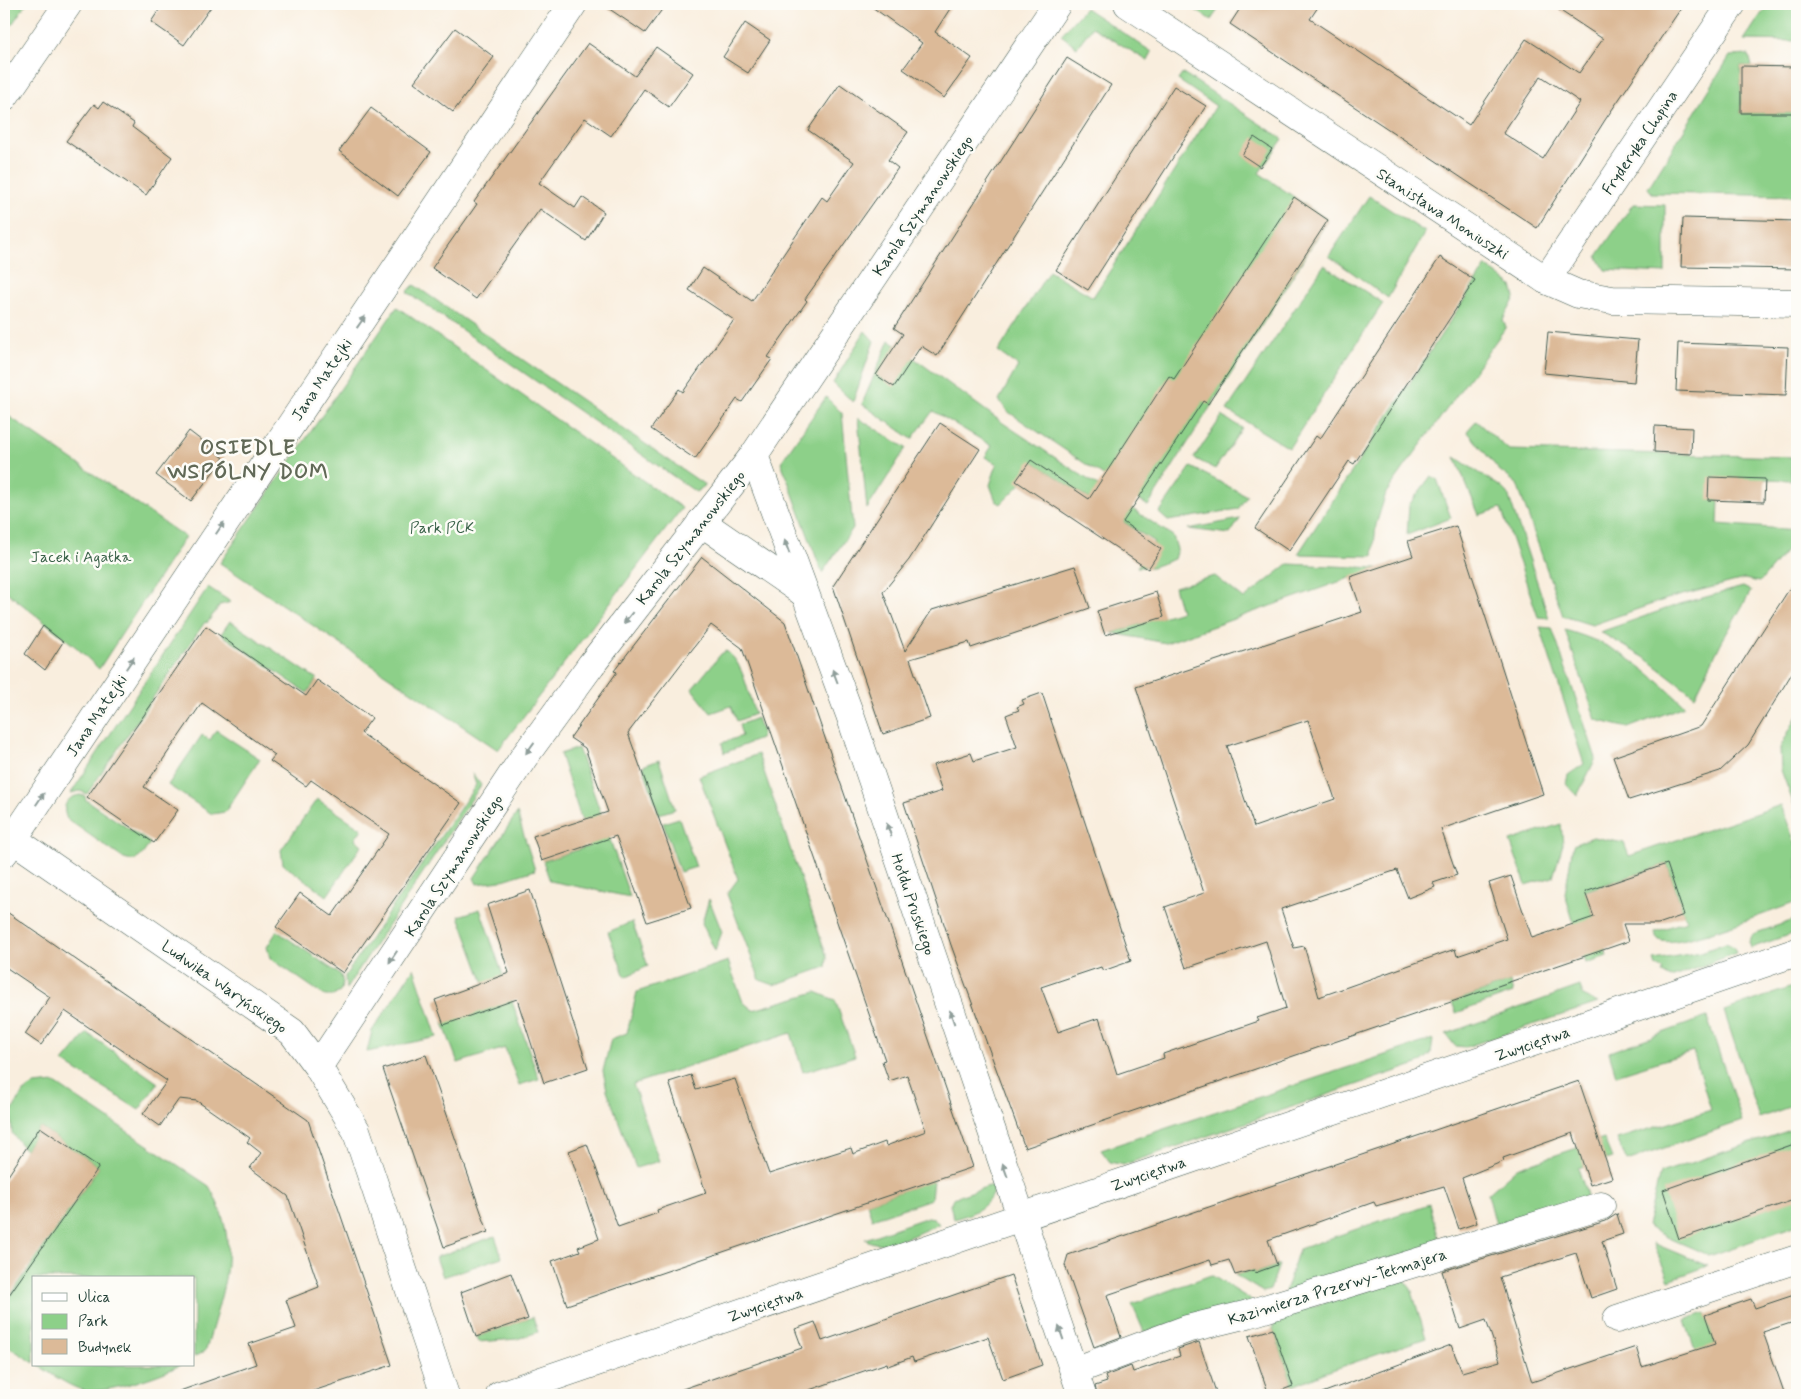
<svg xmlns="http://www.w3.org/2000/svg" width="1801" height="1399" font-family="Mynerve,sans-serif">
<style>
.green{fill:#8dd089;stroke:#56865e}
.building{fill:#dcba98;fill-rule:evenodd}
.lines{fill:none;stroke-linecap:round;stroke-linejoin:round}
.minor-casing{stroke:#40584e;stroke-width:29}
.minor{stroke:#fff;stroke-width:28}
.oneway{fill:#8f9e9a}
.labels{text-anchor:middle;stroke-width:5;stroke-linejoin:round;paint-order:stroke}
.street-label{font-size:16px;fill:#1f3d34;stroke:#fdfcf7}
.park-label{font-size:16px;fill:#3a6249;stroke:#fdfcf7}
.district-label{font-size:21px;font-weight:bold;letter-spacing:1px;fill:#616957;stroke:#fdfcf7}
</style>
<rect width="100%" height="100%" fill="#fdfcf7"/>
<filter id="ink" filterUnits="userSpaceOnUse"><feTurbulence type="fractalNoise" baseFrequency=".02" numOctaves="2"/><feDisplacementMap in="SourceGraphic" scale="10" xChannelSelector="R" yChannelSelector="G"/><feConvolveMatrix kernelMatrix="1 2 1 2 8 2 1 2 1" color-interpolation-filters="sRGB"/></filter>
<filter id="wash" filterUnits="userSpaceOnUse"><feTurbulence type="fractalNoise" baseFrequency=".0096" numOctaves="4" result="noise"/><feDisplacementMap in="SourceGraphic" scale="20" xChannelSelector="R" yChannelSelector="G"/><feGaussianBlur stdDeviation="1.12" result="paint"/><feColorMatrix in="noise" values="0 0 0 0 0 0 0 0 0 0 0 0 0 0 0 0 0 1.4 0 .05"/><feComposite in="paint" operator="in"/></filter>
<g filter="url(#wash)">
<rect width="100%" height="100%" fill="#f9eede"/>
<g class="green">
<path d="M4,4H26L4,36Z"/>
<path d="M1186,4H1222L1211,20Z"/>
<path d="M1768,4H1797V41L1744,40Z"/>
<path d="M1085,8L1152,52L1148,61L1092,27L1077,47L1061,35Z"/>
<path d="M1749,55L1752,66H1741V113H1797V196L1652,193L1648,188L1730,56Z"/>
<path d="M1183,73L1283,139L1259,173L1328,220L1148,506L1007,411L999,400L1018,366L998,352L1049,271L1093,297L1216,106L1178,80Z"/>
<path d="M1369,196L1425,232L1388,298L1329,256Z"/>
<path d="M1633,204L1665,205V273L1605,270L1597,256Z"/>
<path d="M1324,265L1383,303L1289,448L1227,410Z"/>
<path d="M1486,266L1512,286L1515,298L1503,320L1506,327L1386,493L1376,525L1373,556L1298,554Z"/>
<path d="M414,285L705,485H706L696,492L407,292Z"/>
<path d="M397,307L682,508L498,750L220,563Z"/>
<path d="M865,331L874,341L853,402L833,383Z"/>
<path d="M889,340L1003,423L1173,536L1177,549L1174,559L1153,567H1137L1154,542L1035,463L1018,487L1001,504L996,501L990,485L997,464L985,457L992,446L933,411L912,439L862,404Z"/>
<path d="M826,397L842,413L853,528L822,573L781,462Z"/>
<path d="M4,413L185,537L99,669L76,647L4,590Z"/>
<path d="M1222,416L1242,428L1215,469L1194,458Z"/>
<path d="M858,418L906,448L867,509Z"/>
<path d="M1476,421L1509,450L1792,457L1791,480L1765,479L1719,500L1718,524L1797,530V538L1760,582L1744,579L1667,599L1592,625L1563,616L1517,484L1499,470L1467,431Z"/>
<path d="M1455,457L1501,487L1508,494L1549,618L1538,617L1501,508L1479,515Z"/>
<path d="M1191,467L1247,496L1238,509L1168,521L1159,513Z"/>
<path d="M1431,476L1437,479L1451,518L1407,535L1409,505Z"/>
<path d="M1240,519L1230,534L1188,529Z"/>
<path d="M1288,564L1378,568L1166,643L1112,633L1181,611L1174,587L1215,576L1244,599Z"/>
<path d="M208,587L231,602L220,605L207,623L205,622L87,794L80,791L71,793Z"/>
<path d="M1743,587L1751,591L1721,643L1695,696L1647,659L1600,632L1680,604Z"/>
<path d="M230,621L317,679L307,693L221,634Z"/>
<path d="M1540,627L1552,628L1596,758L1577,796L1566,784L1568,775L1584,764Z"/>
<path d="M1565,630C1618,645 1646,669 1685,706L1628,728L1596,720Z"/>
<path d="M726,651C744,662 748,695 755,714L737,721L731,706L711,713L692,689L721,654Z"/>
<path d="M1797,716V813L1781,770L1780,748Z"/>
<path d="M757,718L762,733L760,739L724,753L722,743L742,736L739,725Z"/>
<path d="M216,730L260,759L225,812L212,814L168,785L202,735L210,740Z"/>
<path d="M578,748L630,897L550,881L543,861L590,846L560,754Z"/>
<path d="M758,754L827,957L826,967L774,985L760,980L727,894L738,879L699,776Z"/>
<path d="M659,760L675,809L659,814L643,766Z"/>
<path d="M472,773L481,785L346,989L345,976L476,785Z"/>
<path d="M80,795L85,796L86,800L150,843C143,854 138,864 124,859L67,819C61,806 67,797 80,795Z"/>
<path d="M317,799L362,829L355,839L362,845L327,896L283,864L281,850Z"/>
<path d="M1781,805L1797,848V902C1774,910 1681,947 1662,941C1657,940 1656,936 1655,932L1686,921L1667,864L1585,891L1607,956L1586,963L1565,894L1573,845L1593,837L1624,843L1629,856Z"/>
<path d="M517,813L535,870L500,881L477,884L474,878Z"/>
<path d="M679,818L696,867L680,872L663,823Z"/>
<path d="M1561,824L1563,844L1553,877L1526,885L1510,841Z"/>
<path d="M709,899L722,932L715,951L702,923Z"/>
<path d="M480,909L539,1079L519,1085L505,1048L458,1063L443,1023L492,1005L459,916Z"/>
<path d="M1797,919V932L1751,948L1749,942L1753,934Z"/>
<path d="M632,922L648,966L625,977L608,932Z"/>
<path d="M277,931L341,975L343,983L340,992L333,996H325L270,958L267,947Z"/>
<path d="M1726,943L1734,947L1736,953L1671,978L1662,973L1663,970L1656,966L1654,960L1701,952Z"/>
<path d="M728,961L743,1002L753,1010L816,992L835,1000L855,1056L803,1072L791,1033L633,1084L659,1161L636,1168L607,1090L603,1071L611,1039L627,1033L637,992Z"/>
<path d="M414,968L437,1037L367,1052L372,1031Z"/>
<path d="M1510,982L1513,993L1456,1013L1452,1002Z"/>
<path d="M1580,986L1583,996L1598,1003L1466,1047L1455,1046L1446,1034Z"/>
<path d="M1792,987L1797,1003V1104L1759,1118L1724,1011Z"/>
<path d="M1707,1017L1742,1121L1627,1161L1617,1139L1711,1110L1693,1051L1616,1075L1609,1052Z"/>
<path d="M87,1033L158,1083L139,1110L63,1062Z"/>
<path d="M1433,1039L1431,1054L1420,1063L1123,1165L1110,1162L1101,1150Z"/>
<path d="M55,1083L209,1186C243,1246 223,1288 206,1350L194,1357V1278H34V1363L4,1344V1305L99,1167L40,1127L25,1150L12,1133L11,1113L23,1092L34,1085Z"/>
<path d="M1797,1128V1225L1709,1256C1688,1245 1667,1239 1647,1226L1660,1173Z"/>
<path d="M1604,1139L1612,1158L1578,1168L1587,1195L1580,1201L1496,1225L1488,1194L1517,1168Z"/>
<path d="M933,1180L931,1199L872,1219L867,1203Z"/>
<path d="M995,1184C991,1207 975,1213 954,1219L950,1205L953,1198Z"/>
<path d="M1429,1204L1439,1239L1429,1249L1283,1298L1299,1249Z"/>
<path d="M928,1217L934,1218L939,1224C918,1232 885,1253 865,1239Z"/>
<path d="M495,1236L502,1257L443,1277L436,1257Z"/>
<path d="M1653,1243L1708,1266L1669,1280Z"/>
<path d="M1279,1265L1270,1290L1263,1292L1235,1275L1254,1270L1255,1273Z"/>
<path d="M1211,1275L1256,1303L1144,1332L1132,1304Z"/>
<path d="M1405,1280L1411,1288L1426,1338L1326,1372L1293,1386L1273,1329L1274,1317Z"/>
<path d="M1705,1313L1732,1395H1710L1685,1320Z"/>
<path d="M533,1317L538,1332L517,1339L478,1342L476,1337Z"/>
<path d="M38,1365H180C163,1375 100,1396 82,1390C67,1385 51,1374 38,1365Z"/>
</g>
<g id="blocks">
<g class="building">
<path d="M163,4H213L184,45L151,22Z"/>
<path d="M602,4H666L645,33Z"/>
<path d="M868,4H953L935,32L972,58L944,98L903,69L922,43Z"/>
<path d="M1243,4H1320L1310,19L1469,125L1526,39L1579,73L1603,39L1550,4H1684L1605,120L1537,228L1230,24ZM1541,76L1580,102L1543,159L1503,133Z"/>
<path d="M745,23L770,40L748,73L723,57Z"/>
<path d="M455,28L494,57L453,112L414,82Z"/>
<path d="M588,43L635,76L656,47L693,73L669,107L644,89L611,136L585,118L539,183L575,208L582,197L604,212L586,241L540,209L476,299L432,268L477,204L474,202Z"/>
<path d="M1067,58L1111,85L937,356L921,346L894,387L876,375L903,334L894,328Z"/>
<path d="M1741,66L1797,67V113H1741Z"/>
<path d="M840,84L908,132L888,160L898,168L805,299L807,301L768,357L772,359L742,402L737,399L695,459L651,429L679,389L683,392L734,320L689,290L703,268L752,301L822,197L827,201L854,162L808,130Z"/>
<path d="M1174,86L1206,106L1088,290L1056,270Z"/>
<path d="M103,102L134,123L132,127L172,157L146,195L66,141L94,104L99,108Z"/>
<path d="M371,108L431,152L398,196L339,151Z"/>
<path d="M1254,137L1272,149L1260,167L1242,155Z"/>
<path d="M1294,197L1328,220L1208,404L1203,401L1123,522L1161,549L1148,569L1016,481L1031,460L1089,499L1169,376L1174,379Z"/>
<path d="M1683,218L1797,221V269L1681,267Z"/>
<path d="M1440,257L1475,280L1354,464L1349,461L1289,551L1255,528L1316,436L1320,439Z"/>
<path d="M1548,332L1638,340L1634,382L1544,373Z"/>
<path d="M1678,343L1788,347L1786,395L1676,391Z"/>
<path d="M940,423L980,449L909,560L883,592L905,651L932,610L1075,566L1090,608L971,648L969,642L910,659L930,718L883,734L833,586Z"/>
<path d="M1655,426L1692,428L1691,454L1654,452Z"/>
<path d="M189,431L224,458L191,501L156,475Z"/>
<path d="M1709,477L1765,479L1764,502L1708,500Z"/>
<path d="M1456,526L1543,794L1441,829L1457,875L1433,883L1435,887L1408,898L1397,870L1281,909L1294,948L1304,946L1319,997L1455,949L1457,956L1507,939L1489,883L1511,876L1532,938L1594,917L1585,892L1667,864L1684,915L1658,924H1623L1629,941L1025,1148L951,945L904,803L942,791L933,765L971,753L974,761L1017,747L1006,715L1019,710L1017,707L1024,704L1022,700L1042,693L1131,961L1103,971L1101,967L1041,987L1058,1032L1099,1018L1117,1074L1164,1058L1163,1054L1259,1021L1257,1018L1286,1008L1266,941L1186,968L1165,907L1204,893L1136,687L1362,612L1350,577L1413,556L1408,541ZM1308,720L1335,799L1254,827L1227,746Z"/>
<path d="M702,557L785,622L973,1167L567,1305L552,1261L580,1251L578,1247L599,1239L569,1151L587,1144L618,1227L658,1213L657,1210L706,1193L669,1082L691,1075L696,1090L735,1079L769,1174L851,1148L853,1154L885,1142L886,1146L926,1131L907,1075L889,1081L882,1061L885,1060L742,648L711,625L628,733L691,908L647,922L616,836L542,861L533,836L608,812L585,748L570,738L617,672L614,671Z"/>
<path d="M1797,577V665L1748,745L1720,771L1629,800L1613,757L1701,726Z"/>
<path d="M1156,592L1164,617L1105,635L1097,611Z"/>
<path d="M43,626L63,642L45,670L25,654Z"/>
<path d="M206,626L306,696L317,680L372,718L361,733L461,803L343,973L276,927L300,893L332,916L389,834L311,780L306,786L270,761L275,755L202,703L144,787L178,810L154,843L87,797Z"/>
<path d="M530,890L588,1068L544,1083L517,999L444,1025L435,1000L509,973L487,905Z"/>
<path d="M4,910L308,1120L392,1365L301,1395H178L177,1392L256,1364L249,1344L296,1328L286,1300L319,1287L288,1196L250,1168L261,1153L247,1142L250,1138L197,1101L179,1099L160,1126L143,1114L167,1081L65,1011L41,1045L25,1034L50,997L4,966Z"/>
<path d="M426,1055L488,1232L444,1247L383,1069Z"/>
<path d="M1579,1081L1612,1178L1590,1185L1573,1133L1503,1158L1504,1161L1462,1178L1477,1223L1459,1229L1444,1186L1376,1206L1374,1202L1268,1240L1277,1265L1255,1273L1254,1270L1235,1275L1229,1260L1212,1265L1210,1260L1107,1295L1121,1337L1094,1347L1065,1265L1068,1255Z"/>
<path d="M40,1127L99,1167L4,1302V1182Z"/>
<path d="M1797,1143V1199L1679,1239L1663,1190Z"/>
<path d="M1617,1214L1623,1234L1602,1241L1617,1289L1591,1298L1576,1253L1500,1277L1532,1382L1636,1347L1642,1367L1715,1344L1705,1315L1751,1299L1755,1308L1797,1294V1321L1763,1332L1785,1395H1323L1322,1393L1451,1345L1462,1372L1500,1361L1486,1320L1460,1329L1442,1271L1606,1221Z"/>
<path d="M511,1273L528,1319L476,1337L461,1292Z"/>
<path d="M1011,1275L1042,1365L1003,1379L988,1337L914,1362L912,1357L888,1366L887,1363L795,1395H675L674,1392L802,1348L795,1329L815,1322L822,1341Z"/>
<path d="M1273,1329L1293,1386L1269,1395L1249,1336Z"/>
<path d="M1199,1342L1217,1395H1097L1095,1386L1107,1382L1105,1376L1131,1366L1133,1372L1180,1356L1178,1349Z"/>
</g>
</g>
</g>
<g filter="url(#ink)">
<use href="#blocks" fill-opacity="0" stroke="#40584e" stroke-width="1"/>
<g class="lines">
<g class="minor-casing">
<g id="minor">
<path d="M1128,4L1546,280L1578,294L1612,300L1797,303"/>
<path d="M4,97L68,4"/>
<path d="M1546,280L1732,4"/>
<path d="M754,455L850,715L1082,1395"/>
<path d="M701,522L804,593"/>
<path d="M4,833L292,1032L318,1067L356,1130L445,1395"/>
<path d="M4,853L573,4"/>
<path d="M318,1067L524,757L591,665L754,455L1057,4"/>
<path d="M1617,1319L1797,1259"/>
<path d="M1074,1371L1187,1329L1248,1314L1601,1206"/>
<path d="M500,1395L1797,952"/>
</g>
</g>
<use href="#minor" class="minor"/>
</g>
<defs><path id="oneway-solid" d="M-6-.8H1V-3.2L6.5 0L1 3.2V.8H-6Z" transform="scale(1.25)"/></defs>
<g class="oneway">
<use href="#oneway-solid" transform="translate(361 322) rotate(-55)"/>
<use href="#oneway-solid" transform="translate(220 528) rotate(-56)"/>
<use href="#oneway-solid" transform="translate(787 547) rotate(-110)"/>
<use href="#oneway-solid" transform="translate(628 618) rotate(128)"/>
<use href="#oneway-solid" transform="translate(130 663) rotate(-56)"/>
<use href="#oneway-solid" transform="translate(835 676) rotate(-111)"/>
<use href="#oneway-solid" transform="translate(530 748) rotate(126)"/>
<use href="#oneway-solid" transform="translate(40 799) rotate(-56)"/>
<use href="#oneway-solid" transform="translate(889 830) rotate(-109)"/>
<use href="#oneway-solid" transform="translate(393 957) rotate(124)"/>
<use href="#oneway-solid" transform="translate(952 1017) rotate(-109)"/>
<use href="#oneway-solid" transform="translate(1005 1170) rotate(-110)"/>
<use href="#oneway-solid" transform="translate(1061 1333) rotate(-109)"/>
</g>
</g>
<g class="labels">
<g class="street-label">
<text transform="translate(1639 142) rotate(-56)" y="6">Fryderyka Chopina</text>
<text transform="translate(922 205) rotate(-56)" y="6">Karola Szymanowskiego</text>
<text transform="translate(1443 213) rotate(33)" y="6">Stanisława Moniuszki</text>
<text transform="translate(321 379) rotate(-56)" y="6">Jana Matejki</text>
<text transform="translate(690 537) rotate(-52)" y="6">Karola Szymanowskiego</text>
<text transform="translate(96 715) rotate(-56)" y="6">Jana Matejki</text>
<text transform="translate(453 865) rotate(-57)" y="6">Karola Szymanowskiego</text>
<text transform="translate(914 904) rotate(71)" y="6">Hołdu Pruskiego</text>
<text transform="translate(225 986) rotate(35)" y="6">Ludwika Waryńskiego</text>
<text transform="translate(1532 1043) rotate(-19)" y="6">Zwycięstwa</text>
<text transform="translate(1148 1173) rotate(-19)" y="6">Zwycięstwa</text>
<text transform="translate(1337 1286) rotate(-17)" y="6">Kazimierza Przerwy-Tetmajera</text>
<text transform="translate(765 1304) rotate(-19)" y="6">Zwycięstwa</text>
</g>
<g class="park-label">
<text x="442" y="533">Park PCK</text>
<text x="81" y="562">Jacek i Agatka</text>
</g>
<g class="district-label">
<text x="248" y="454">OSIEDLE<tspan x="248" dy="24">WSPÓLNY DOM</tspan></text>
</g>
</g>
<rect width="1801" height="1399" fill="none" stroke="#fdfcf7" stroke-width="20"/>
<rect x="32" y="1276" width="162" height="90" fill="#fdfcf7" stroke="#a4b0a9"/>
<rect x="42" y="1293" width="25" height="8" fill="#ffffff" stroke="#a4b0a9"/>
<text x="78" y="1302" font-size="15" fill="#1f3d34">Ulica</text>
<rect x="42" y="1314" width="25" height="15" fill="#8dd089" stroke="#a4b0a9"/>
<text x="78" y="1326" font-size="15" fill="#1f3d34">Park</text>
<rect x="42" y="1339" width="25" height="15" fill="#dcba98" stroke="#a4b0a9"/>
<text x="78" y="1352" font-size="15" fill="#1f3d34">Budynek</text>
</svg>
